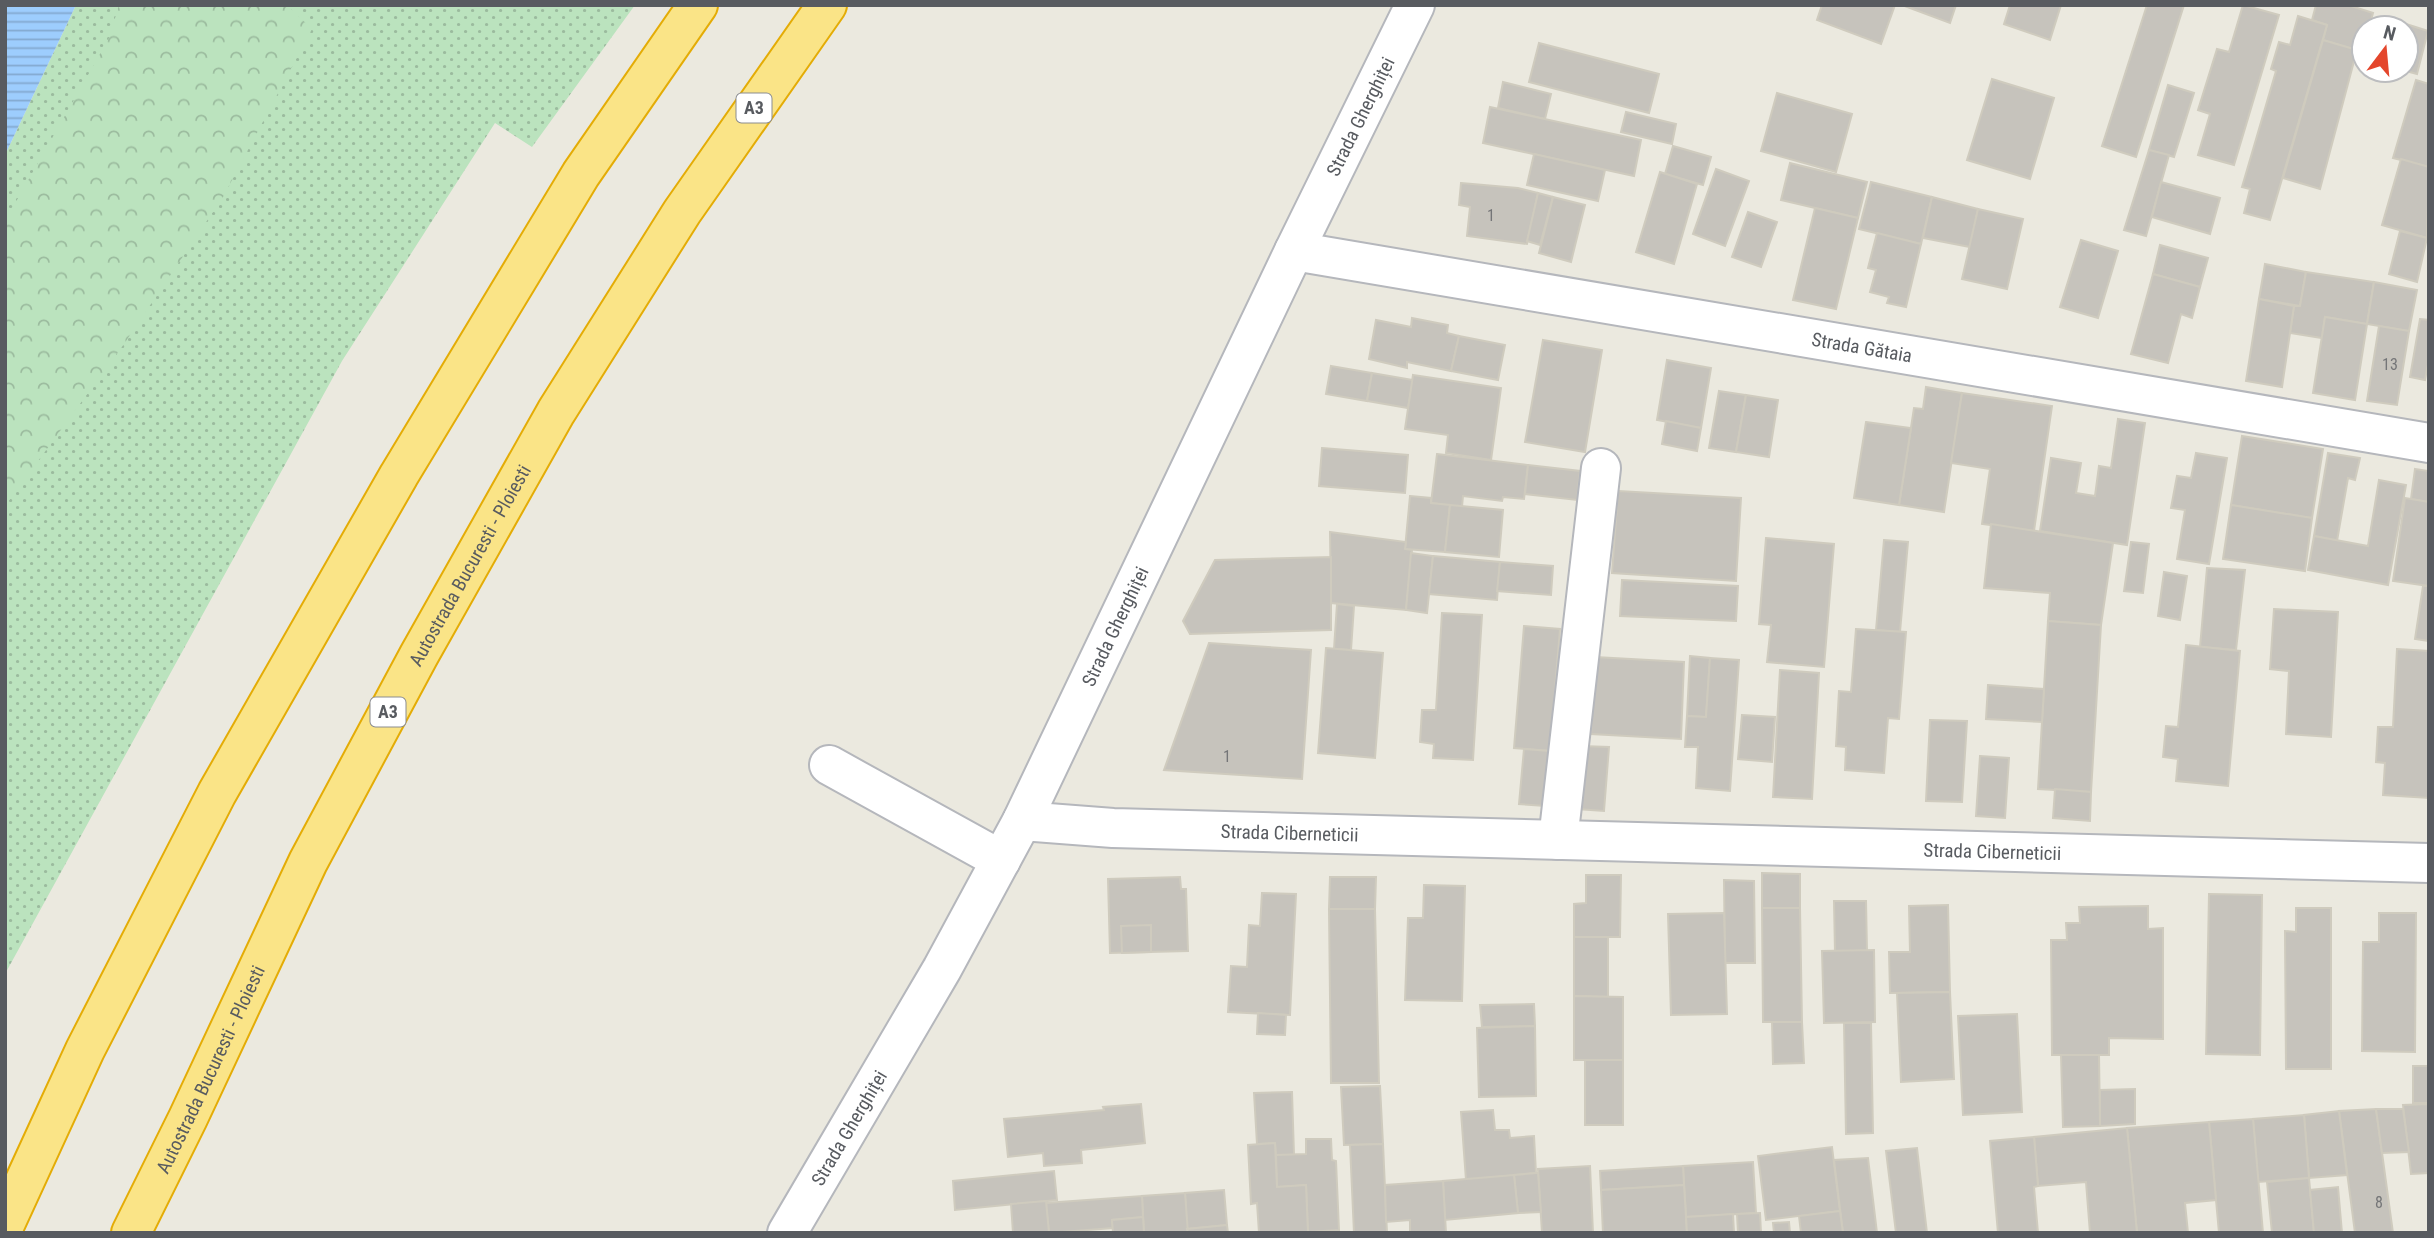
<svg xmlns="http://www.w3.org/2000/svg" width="2434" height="1238" font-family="'Roboto Condensed',sans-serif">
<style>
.grass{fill:url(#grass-dots)}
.forest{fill:url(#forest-crowns)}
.water{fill:url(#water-rules)}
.building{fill:#c6c3bc;stroke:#cfcbbe;stroke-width:2}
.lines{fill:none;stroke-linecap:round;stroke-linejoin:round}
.minor-casing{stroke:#b5b7bc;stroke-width:42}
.highway-casing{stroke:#e4ac06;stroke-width:42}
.minor{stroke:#fff;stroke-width:38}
.highway{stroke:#fae487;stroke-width:38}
.labels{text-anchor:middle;stroke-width:7;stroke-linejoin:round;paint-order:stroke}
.number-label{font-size:16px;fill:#747577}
.shield{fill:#fff;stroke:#8a8c90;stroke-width:2}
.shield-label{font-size:18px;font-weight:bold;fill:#585b60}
.street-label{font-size:19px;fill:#585b60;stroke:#fff}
</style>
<defs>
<pattern id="grass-dots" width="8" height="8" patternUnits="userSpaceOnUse" patternTransform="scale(1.75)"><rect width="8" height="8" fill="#bbe3be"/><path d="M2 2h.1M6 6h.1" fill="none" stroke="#9bbb9e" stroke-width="1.8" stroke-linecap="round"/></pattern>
<pattern id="forest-crowns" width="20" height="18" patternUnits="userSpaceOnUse" patternTransform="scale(1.75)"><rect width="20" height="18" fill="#bbe3be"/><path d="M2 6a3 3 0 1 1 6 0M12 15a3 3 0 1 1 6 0" fill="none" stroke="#9bbb9e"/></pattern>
<pattern id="water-rules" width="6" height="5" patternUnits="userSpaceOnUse" patternTransform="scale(1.75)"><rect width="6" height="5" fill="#9dcdfd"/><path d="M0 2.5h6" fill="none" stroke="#83a9d0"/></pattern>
</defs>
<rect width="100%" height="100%" fill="#ebe9df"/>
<path class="grass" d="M76,5H635L532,147L495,123L342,361L5,974V155Z"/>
<path class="forest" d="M119,5H287L312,29L223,197L124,344L5,506V221L109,38Z"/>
<path class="water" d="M5,5H76L5,155Z"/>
<g class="building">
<path d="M1822,5H1895L1881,44L1817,20Z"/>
<path d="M1902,5H1956L1950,23Z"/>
<path d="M2010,5H2061L2050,40L2004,24Z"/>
<path d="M2147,5H2184L2136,157L2102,146Z"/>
<path d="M2243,5L2279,15L2234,165L2198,155L2210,114L2198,110L2217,49L2229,52Z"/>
<path d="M2316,5H2348L2373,13L2369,28H2364L2362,52L2323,40L2327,25L2312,20Z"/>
<path d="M2298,16L2327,25L2270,220L2244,213L2250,189L2242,187L2276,71L2271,69L2279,42L2290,45Z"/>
<path d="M2371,20L2398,28L2400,22L2428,31L2417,74L2402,70H2406V28H2369Z"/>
<path d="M2323,40L2357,50L2320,189L2283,178Z"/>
<path d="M1539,43L1659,74L1649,113L1529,82Z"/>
<path d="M1992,79L2054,98L2030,179L1967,160Z"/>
<path d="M2416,80L2429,84V167L2393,158Z"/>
<path d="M1503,82L1551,94L1545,119L1498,108Z"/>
<path d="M2168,85L2194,93L2174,157L2149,150Z"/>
<path d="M1777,93L1852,114L1836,172L1761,151Z"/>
<path d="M1490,107L1641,140L1634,176L1483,143Z"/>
<path d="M1626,112L1676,124L1672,144L1621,132Z"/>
<path d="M1673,146L1711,157L1703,185L1665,174Z"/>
<path d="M2149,150L2169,155L2146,236L2124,230Z"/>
<path d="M1534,154L1605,170L1598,201L1527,185Z"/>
<path d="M2401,159L2429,167L2427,238L2382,225Z"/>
<path d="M1790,163L1867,182L1858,218L1781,200Z"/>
<path d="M1716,169L1749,181L1725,246L1693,234Z"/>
<path d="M1660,172L1697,184L1674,264L1636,252Z"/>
<path d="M1871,182L1932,197L1921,244L1859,229Z"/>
<path d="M2161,182L2220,198L2210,234L2152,217Z"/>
<path d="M1461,183L1518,188L1538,193L1527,244L1467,236L1470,207L1459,205Z"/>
<path d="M1538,193L1553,197L1540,245L1527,241Z"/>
<path d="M1553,197L1585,205L1571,262L1539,253Z"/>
<path d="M1932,197L1978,209L1970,247L1923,238Z"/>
<path d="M1815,208L1858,218L1836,309L1793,300Z"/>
<path d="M1978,209L2023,219L2007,289L1962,279Z"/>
<path d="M1748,212L1777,222L1761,267L1732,257Z"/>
<path d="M2400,231L2427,238L2417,282L2389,274Z"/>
<path d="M1877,233L1921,244L1906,307L1887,303L1889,297L1870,292L1876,270L1868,268Z"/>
<path d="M2081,240L2118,251L2098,318L2060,307Z"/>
<path d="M2160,245L2208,258L2200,287L2153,274Z"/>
<path d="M2265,264L2306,272L2300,306L2259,299Z"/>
<path d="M2306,272L2374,282L2367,324L2325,317L2322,338L2290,333L2294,306H2300Z"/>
<path d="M2153,274L2200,287L2192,318L2181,314L2168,363L2131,354Z"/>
<path d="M2374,282L2417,290L2409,331L2367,324Z"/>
<path d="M2259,299L2294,306L2282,387L2246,381Z"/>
<path d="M2325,317L2367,324L2355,400L2313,393Z"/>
<path d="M1412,318L1448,325L1447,333L1459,336L1451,371L1407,362V368L1369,359L1376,320L1411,327Z"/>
<path d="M2420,319L2429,320V359L2425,380L2410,377Z"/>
<path d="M2379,326L2409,331L2397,405L2367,401Z"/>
<path d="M1459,336L1505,345L1498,380L1451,371Z"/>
<path d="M1543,340L1602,350L1585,452L1525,442Z"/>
<path d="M1667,360L1711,368L1701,428L1657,420Z"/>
<path d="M1331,366L1372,373L1367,401L1326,394Z"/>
<path d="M1372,373L1413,380L1408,408L1367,401Z"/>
<path d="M1413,375L1501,388L1491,460L1446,453L1448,435L1405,429Z"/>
<path d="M1926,387L1962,393L1944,512L1899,505L1914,408L1923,409Z"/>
<path d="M1719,391L1746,395L1736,452L1709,448Z"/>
<path d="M1962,393L2052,406L2034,531L1982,524L1990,469L1951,463Z"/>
<path d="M1746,395L1778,400L1769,457L1736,452Z"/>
<path d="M2118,419L2145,423L2127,545L2040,531L2051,458L2081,463L2076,493L2095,496L2099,466L2111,468Z"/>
<path d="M1666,421L1701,428L1697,451L1662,444Z"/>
<path d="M1866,422L1911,428L1899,505L1854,498Z"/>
<path d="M2242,436L2323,449L2312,518L2231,505Z"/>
<path d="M1322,448L1408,455L1405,493L1319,486Z"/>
<path d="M2196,453L2227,458L2209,564L2177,559L2185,510L2171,508L2177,476L2191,478Z"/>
<path d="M2328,453L2360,458L2355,480L2348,478L2337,541L2314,536Z"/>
<path d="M1437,454L1528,465L1524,499L1503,497L1502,501L1463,496L1462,507L1431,503Z"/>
<path d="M1528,465L1580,471L1577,500L1525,494Z"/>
<path d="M2415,469L2429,471V502L2411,499Z"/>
<path d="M2379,480L2406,485L2388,585L2308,570L2314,536L2368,546Z"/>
<path d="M1618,491L1741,498L1736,581L1612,573Z"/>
<path d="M1410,496L1431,498V503L1450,505L1445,552L1405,549Z"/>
<path d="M2405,498L2429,502V586L2393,581Z"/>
<path d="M1450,505L1503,510L1499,557L1445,552Z"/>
<path d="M2231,505L2312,518L2305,571L2223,559Z"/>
<path d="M1991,524L2113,543L2101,625L2048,621L2050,593L1984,588Z"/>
<path d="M1330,532L1406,542L1405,549L1412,550L1406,610L1331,603Z"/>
<path d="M1766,538L1834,544L1824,667L1767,662L1771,625L1759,624Z"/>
<path d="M1884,540L1908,542L1900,632L1876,630Z"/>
<path d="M2131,542L2149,544L2143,593L2124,591Z"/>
<path d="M1411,553L1433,556L1427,613L1406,610Z"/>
<path d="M1433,556L1500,562L1497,600L1429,594Z"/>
<path d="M1331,557V630L1190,634L1183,621L1215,560Z"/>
<path d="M1500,562L1553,566L1551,595L1497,591Z"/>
<path d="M2207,568L2245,570L2236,650L2200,647Z"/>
<path d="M2164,572L2187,576L2180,620L2158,616Z"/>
<path d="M1622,580L1738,586L1736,621L1620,616Z"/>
<path d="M2423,586H2429V641L2415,639Z"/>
<path d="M1337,604L1354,606L1351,650L1334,649Z"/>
<path d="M2274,609L2338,612L2331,737L2286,734L2289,671L2270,669Z"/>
<path d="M1442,613L1482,615L1473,760L1433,758L1434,744L1420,742L1422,710H1436Z"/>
<path d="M2048,621L2101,625L2091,792L2038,789Z"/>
<path d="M1524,626L1560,629L1550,751L1514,748Z"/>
<path d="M1856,629L1906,632L1899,719L1888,718L1884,773L1845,770L1846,747L1836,746L1839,691L1851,692Z"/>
<path d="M1209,643L1311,650L1302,779L1164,770Z"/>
<path d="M2186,645L2240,651L2228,786L2176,781L2178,759L2163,757L2166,726L2178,727Z"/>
<path d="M1326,648L1383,653L1375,758L1318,753Z"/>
<path d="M2397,649L2429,651V798L2383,795L2385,763L2376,762L2378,727H2393Z"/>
<path d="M1690,656L1710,658L1706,717L1687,716Z"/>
<path d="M1595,657L1684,662L1681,739L1591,734Z"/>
<path d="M1710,658L1739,660L1730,791L1696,788L1698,747H1685L1687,716L1706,717Z"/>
<path d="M1780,670L1819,673L1812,799L1773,797Z"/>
<path d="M1988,685L2044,689L2042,722L1986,719Z"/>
<path d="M1742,715L1775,717L1772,762L1738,759Z"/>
<path d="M1930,720L1967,721L1962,802L1926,801Z"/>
<path d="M1581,746L1609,747L1604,811L1577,809Z"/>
<path d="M1524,749L1550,751L1545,806L1519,804Z"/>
<path d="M1980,756L2009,758L2005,818L1976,816Z"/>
<path d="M2055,789L2091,792L2090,821L2053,818Z"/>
<path d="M1762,873L1800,874V908H1762Z"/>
<path d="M1586,875H1621L1620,937H1574V904L1586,903Z"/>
<path d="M1180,877L1181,889H1186L1188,951L1110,953L1108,879Z"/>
<path d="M1330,877H1376L1375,909H1329Z"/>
<path d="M1724,880L1754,881L1755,963H1725Z"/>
<path d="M1424,885L1465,886L1462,1001L1405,1000L1408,918H1423Z"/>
<path d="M1262,893L1296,894L1290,1015L1228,1012L1231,966L1247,967L1249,925L1260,926Z"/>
<path d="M2209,894L2262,895L2260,1055L2206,1054Z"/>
<path d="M1834,901H1866L1867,951L1835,952Z"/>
<path d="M1948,905L1950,992L1890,993L1889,952H1910L1909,906Z"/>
<path d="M2148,906V929L2163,928V1039L2109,1038V1055H2052L2051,940H2067L2066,923H2080L2079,907Z"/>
<path d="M1762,908H1800L1802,1022H1763Z"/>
<path d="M2296,908H2331V1069H2286L2285,931L2296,932Z"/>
<path d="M1329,909H1375L1379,1083H1331Z"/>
<path d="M1724,913L1727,1014L1671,1015L1668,914Z"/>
<path d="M2379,913H2416L2415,1052L2362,1051L2363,942H2379Z"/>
<path d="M1151,925V952L1122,953L1121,926Z"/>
<path d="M1574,937H1608V997L1574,996Z"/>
<path d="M1874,950L1875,1022L1824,1023L1822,951Z"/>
<path d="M1950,992L1954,1079L1901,1082L1897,993Z"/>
<path d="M1574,996L1623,997V1060H1574Z"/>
<path d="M1534,1004L1535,1026L1482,1027L1480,1005Z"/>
<path d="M1258,1013L1286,1015L1285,1035L1257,1034Z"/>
<path d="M2017,1014L2022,1112L1963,1115L1958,1016Z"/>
<path d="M1772,1022H1802L1804,1063L1773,1064Z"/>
<path d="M1844,1023H1871L1873,1133L1846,1134Z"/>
<path d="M1535,1026L1536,1096L1479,1097L1477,1028Z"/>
<path d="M2061,1055H2099L2100,1126L2063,1127Z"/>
<rect x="1585" y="1060" width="38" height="65"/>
<rect x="2413" y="1066" width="16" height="37"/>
<path d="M1380,1086L1383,1144L1344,1145L1341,1087Z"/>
<path d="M2135,1089V1124L2100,1126V1090Z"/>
<path d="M1292,1092L1294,1155H1276L1275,1143L1257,1144L1254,1093Z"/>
<path d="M1141,1104L1145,1143L1081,1150L1082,1163L1044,1166L1043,1153L1008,1157L1004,1119L1104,1110L1103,1107Z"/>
<path d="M2429,1104V1173L2411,1174L2403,1105Z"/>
<path d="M2376,1109L2393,1233H2355L2339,1111Z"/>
<path d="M2376,1109H2403L2409,1152L2382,1153Z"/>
<path d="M1493,1110L1495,1130H1509L1510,1138L1534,1136L1536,1173L1466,1180L1461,1112Z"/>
<path d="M2339,1111L2347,1175L2309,1178L2304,1115Z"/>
<path d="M2304,1115L2309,1178L2258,1182L2253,1119Z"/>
<path d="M2253,1119L2263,1233H2219L2209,1122Z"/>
<path d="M2209,1122L2216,1200L2185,1203L2188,1233H2137L2127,1128Z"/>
<path d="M2127,1128L2137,1233H2090L2086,1182L2038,1186L2034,1137Z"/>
<path d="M2034,1137L2038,1186L2034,1187L2038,1233H1998L1990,1141Z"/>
<path d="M1306,1139H1331L1332,1160L1336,1161L1339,1230L1308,1232L1306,1185L1277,1187L1276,1155L1306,1154Z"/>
<path d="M1275,1143L1277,1187L1306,1185L1308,1233H1259L1257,1203L1251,1204L1248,1145Z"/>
<path d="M1383,1144L1387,1233H1354L1350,1145Z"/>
<path d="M1832,1147L1840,1211L1766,1220L1758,1156Z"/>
<path d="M1917,1148L1927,1233H1896L1886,1151Z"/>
<path d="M1868,1158L1877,1233H1843L1834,1160Z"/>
<path d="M1753,1162L1756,1213L1686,1217L1683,1166Z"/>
<path d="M1590,1166L1593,1233H1542L1538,1169Z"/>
<path d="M1683,1166L1684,1185L1601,1190L1600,1171Z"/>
<path d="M1054,1171L1057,1200L955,1210L953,1181Z"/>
<path d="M1536,1173H1538L1541,1212L1518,1213L1514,1175Z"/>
<path d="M1514,1175L1518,1213L1445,1220L1443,1181Z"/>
<path d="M2309,1178L2314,1233H2272L2267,1182Z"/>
<path d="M1443,1181L1446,1233H1410V1220L1386,1222L1385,1185Z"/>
<path d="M1684,1185L1687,1233H1603L1601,1190Z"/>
<path d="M2338,1187L2342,1233H2314L2310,1190Z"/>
<path d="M1224,1190L1227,1225L1187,1229L1185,1193Z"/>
<path d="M1185,1193L1188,1233H1144L1142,1196Z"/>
<path d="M1142,1196L1143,1217L1112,1220L1113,1228L1049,1233L1046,1203Z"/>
<path d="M1046,1201L1049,1233H1013L1011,1204Z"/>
<path d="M1840,1211L1843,1233H1801L1799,1216Z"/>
<path d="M1760,1213L1761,1233H1738L1737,1214Z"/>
<path d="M1733,1214L1734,1233H1687L1686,1217Z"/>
<path d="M1143,1217L1144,1233H1113L1112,1220Z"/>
<path d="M1789,1222L1790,1233H1774L1773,1223Z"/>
<path d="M1227,1225L1228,1233H1188L1187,1229Z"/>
</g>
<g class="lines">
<g class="minor-casing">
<g id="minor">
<path id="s1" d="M1294,251L2429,443"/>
<path d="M829,765L1001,860"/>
<path id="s2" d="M1022,821L1113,828L2429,863"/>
<path d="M1558,840L1601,468"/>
<path id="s3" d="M787,1233L942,969L1022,821L1294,251L1415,5"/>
</g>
</g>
<g class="highway-casing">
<g id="highway">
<path d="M5,1224L85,1050L217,793L399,475L581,174L698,5"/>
<path id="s4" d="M131,1233L188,1118L308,862L419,655L556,412L682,212L827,5"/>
</g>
</g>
<use href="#minor" class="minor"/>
<use href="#highway" class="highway"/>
</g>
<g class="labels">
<g class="number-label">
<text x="1491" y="221">1</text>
<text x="2390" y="370">13</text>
<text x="1227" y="762">1</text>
<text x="2379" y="1208">8</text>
</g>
<g class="shield">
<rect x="736.5" y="93.5" width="35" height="29" rx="5"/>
<rect x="370.5" y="697.5" width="35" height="29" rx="5"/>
</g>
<g class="shield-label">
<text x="754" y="114">A3</text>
<text x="388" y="718">A3</text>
</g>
<g class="street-label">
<text dy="7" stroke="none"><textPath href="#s3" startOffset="1256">Strada Gherghiței</textPath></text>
<text dy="7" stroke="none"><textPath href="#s1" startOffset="576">Strada Gătaia</textPath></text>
<text dy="7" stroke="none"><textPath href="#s4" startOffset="749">Autostrada Bucuresti - Ploiesti</textPath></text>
<text dy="7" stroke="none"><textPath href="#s3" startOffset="690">Strada Gherghiței</textPath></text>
<text dy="7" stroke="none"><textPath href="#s2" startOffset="268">Strada Ciberneticii</textPath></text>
<text dy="7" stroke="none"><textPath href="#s2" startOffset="971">Strada Ciberneticii</textPath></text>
<text dy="7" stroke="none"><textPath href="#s4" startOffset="182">Autostrada Bucuresti - Ploiesti</textPath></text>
<text dy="7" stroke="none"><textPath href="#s3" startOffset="122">Strada Gherghiței</textPath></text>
</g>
</g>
<rect width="2434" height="1238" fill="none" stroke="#585b60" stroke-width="14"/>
<g transform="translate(2385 49) rotate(16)"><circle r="33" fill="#ffffff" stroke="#bcbdbf" stroke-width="2"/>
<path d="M0-5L12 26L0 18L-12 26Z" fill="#e4462c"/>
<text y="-10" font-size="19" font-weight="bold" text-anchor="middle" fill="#585b60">N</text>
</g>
</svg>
